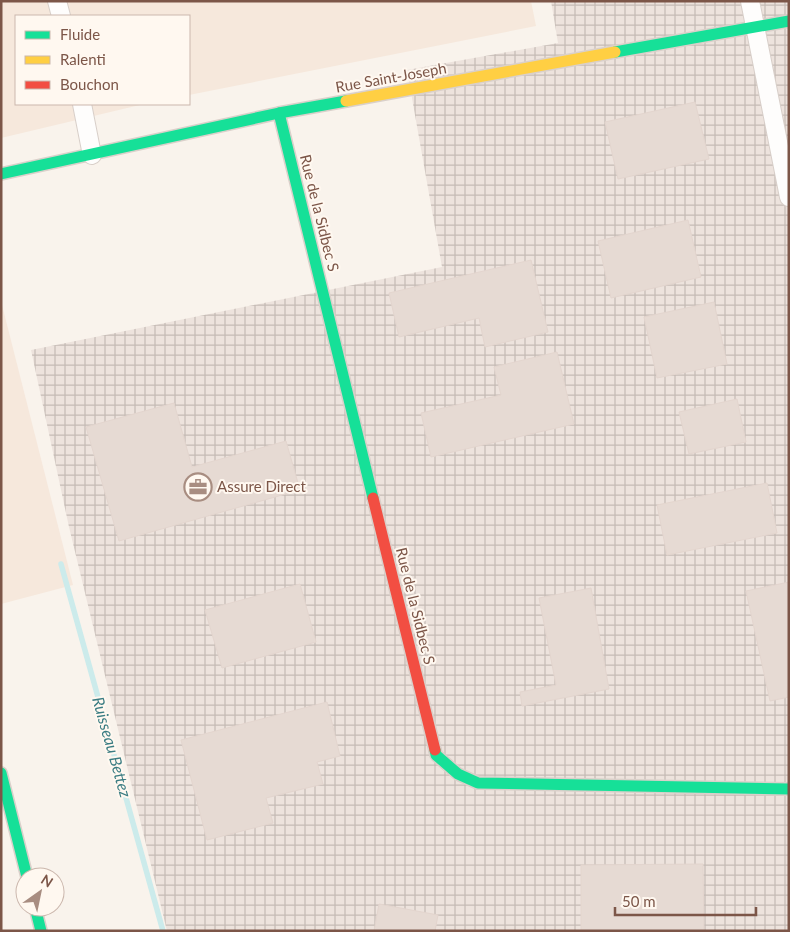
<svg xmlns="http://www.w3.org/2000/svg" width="790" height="932" font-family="Lato,sans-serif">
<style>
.residential{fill:#f6e8dc}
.industrial{fill:url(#industrial-grid)}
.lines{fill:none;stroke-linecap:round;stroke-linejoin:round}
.stream{stroke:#ccebeb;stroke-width:5.5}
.building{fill:#e6dad3;stroke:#e3d5ce}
.street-casing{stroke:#d8cfc9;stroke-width:20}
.fast-casing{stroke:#dad0ca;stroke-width:14}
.slow-casing{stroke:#dad0ca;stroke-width:14}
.jam-casing{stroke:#dad0ca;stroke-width:14}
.street{stroke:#fefdfc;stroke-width:18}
.fast{stroke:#16e098;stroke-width:11}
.slow{stroke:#ffcf43;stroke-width:11}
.jam{stroke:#f24e42;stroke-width:11}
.labels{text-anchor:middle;stroke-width:4;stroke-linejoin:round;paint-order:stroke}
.street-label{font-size:15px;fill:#7c5648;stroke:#fff8f0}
.poi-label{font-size:15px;fill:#7c5648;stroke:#fff8f0;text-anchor:start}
.water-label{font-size:16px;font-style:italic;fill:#3a7c82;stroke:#fff8f0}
</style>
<defs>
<pattern id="industrial-grid" width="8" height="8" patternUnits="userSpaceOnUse" patternTransform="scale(1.25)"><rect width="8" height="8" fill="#ede3dd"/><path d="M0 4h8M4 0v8" fill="none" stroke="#c5bbb5"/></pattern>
</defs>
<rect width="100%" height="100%" fill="#f9f3ec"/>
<g class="residential">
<path d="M1,1H531L536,26L189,95V16H16V104H144L1,138Z"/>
<path d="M1,301L73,585L1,604Z"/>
</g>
<path class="industrial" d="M551,1H789V931H167L69,527L31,350L442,267L407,70L558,43Z"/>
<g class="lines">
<path class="stream" d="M61,564L163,931"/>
</g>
<g class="building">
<path d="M695,102L709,159L618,179L605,122Z"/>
<path d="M688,220L701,277L611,298L598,241Z"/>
<path d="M531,260L548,332L485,347L479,318L399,337L389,293Z"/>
<path d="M714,302L727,364L657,378L644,317Z"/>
<path d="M557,352L574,424L431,457L421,413L501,395L494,367Z"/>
<path d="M737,399L746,442L689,454L679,412Z"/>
<path d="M174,403L192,467L286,441L300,490L119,541L86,427Z"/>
<path d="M767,483L777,533L667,555L657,505Z"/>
<path d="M789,582V697L770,701L746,591Z"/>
<path d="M300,584L316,642L222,668L205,610Z"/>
<path d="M591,588L609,689L522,706L520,692L556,685L539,598Z"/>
<path d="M327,702L340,756L317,762L323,784L266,798L273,823L207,840L181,740Z"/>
<path d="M703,864L704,931H581V865Z"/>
<path d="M379,904L438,915L435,931H374Z"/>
</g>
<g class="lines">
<g class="street-casing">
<g id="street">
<path d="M57,1L61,16"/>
<path d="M750,1L789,197"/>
<path d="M82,104L92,155"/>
</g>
</g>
<g class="fast-casing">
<g id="fast">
<path d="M615,52L789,21"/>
<path d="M279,113L373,498"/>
<path d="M1,174L279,113L346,101"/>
<path d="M435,750L436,755L458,774L478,783L789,789"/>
<path d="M1,773L27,877"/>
<path d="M35,907L41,931"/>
</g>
</g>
<g class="slow-casing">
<path id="slow" d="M346,101L615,52"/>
</g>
<g class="jam-casing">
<path id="jam" d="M373,498L435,750"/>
</g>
<use href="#street" class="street"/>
<use href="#fast" class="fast"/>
<use href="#slow" class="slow"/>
<use href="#jam" class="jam"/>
</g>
<defs>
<g id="office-ring" transform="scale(1.4375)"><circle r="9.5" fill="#fff8f0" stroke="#a88d81" stroke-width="1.5"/><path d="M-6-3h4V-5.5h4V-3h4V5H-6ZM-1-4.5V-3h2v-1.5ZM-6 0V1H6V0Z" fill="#a88d81"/></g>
</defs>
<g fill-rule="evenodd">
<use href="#office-ring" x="198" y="487"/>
</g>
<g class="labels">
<g class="street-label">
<text transform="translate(391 78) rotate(-10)" y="5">Rue Saint-Joseph</text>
<text transform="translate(319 213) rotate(76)" y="5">Rue de la Sidbec S</text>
<text transform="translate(415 606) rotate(76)" y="5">Rue de la Sidbec S</text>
</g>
<g class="poi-label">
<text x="217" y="492">Assure Direct</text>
</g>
<g class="water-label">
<text transform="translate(112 747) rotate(74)" y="6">Ruisseau Bettez</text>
</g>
</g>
<rect width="790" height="932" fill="none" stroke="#7c5648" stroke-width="5"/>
<rect x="15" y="15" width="175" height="90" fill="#fff8f0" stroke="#cbb7ad"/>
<rect x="25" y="31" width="25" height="8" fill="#16e098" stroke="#cbb7ad"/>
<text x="60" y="40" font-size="15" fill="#7c5648">Fluide</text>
<rect x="25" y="56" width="25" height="8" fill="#ffcf43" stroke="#cbb7ad"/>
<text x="60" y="65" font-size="15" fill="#7c5648">Ralenti</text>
<rect x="25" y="81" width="25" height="8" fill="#f24e42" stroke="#cbb7ad"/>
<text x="60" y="90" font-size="15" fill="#7c5648">Bouchon</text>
<g transform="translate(40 892) rotate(33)"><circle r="24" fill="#fff8f0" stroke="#cbb7ad"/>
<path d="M0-4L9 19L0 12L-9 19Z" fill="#a88d81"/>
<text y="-8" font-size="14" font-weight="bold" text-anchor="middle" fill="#7c5648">N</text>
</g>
<path d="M615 907v8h141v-8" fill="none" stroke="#7c5648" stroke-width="2.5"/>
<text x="622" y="907" font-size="15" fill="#7c5648" stroke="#fff8f0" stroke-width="4" paint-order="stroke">50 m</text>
</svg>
